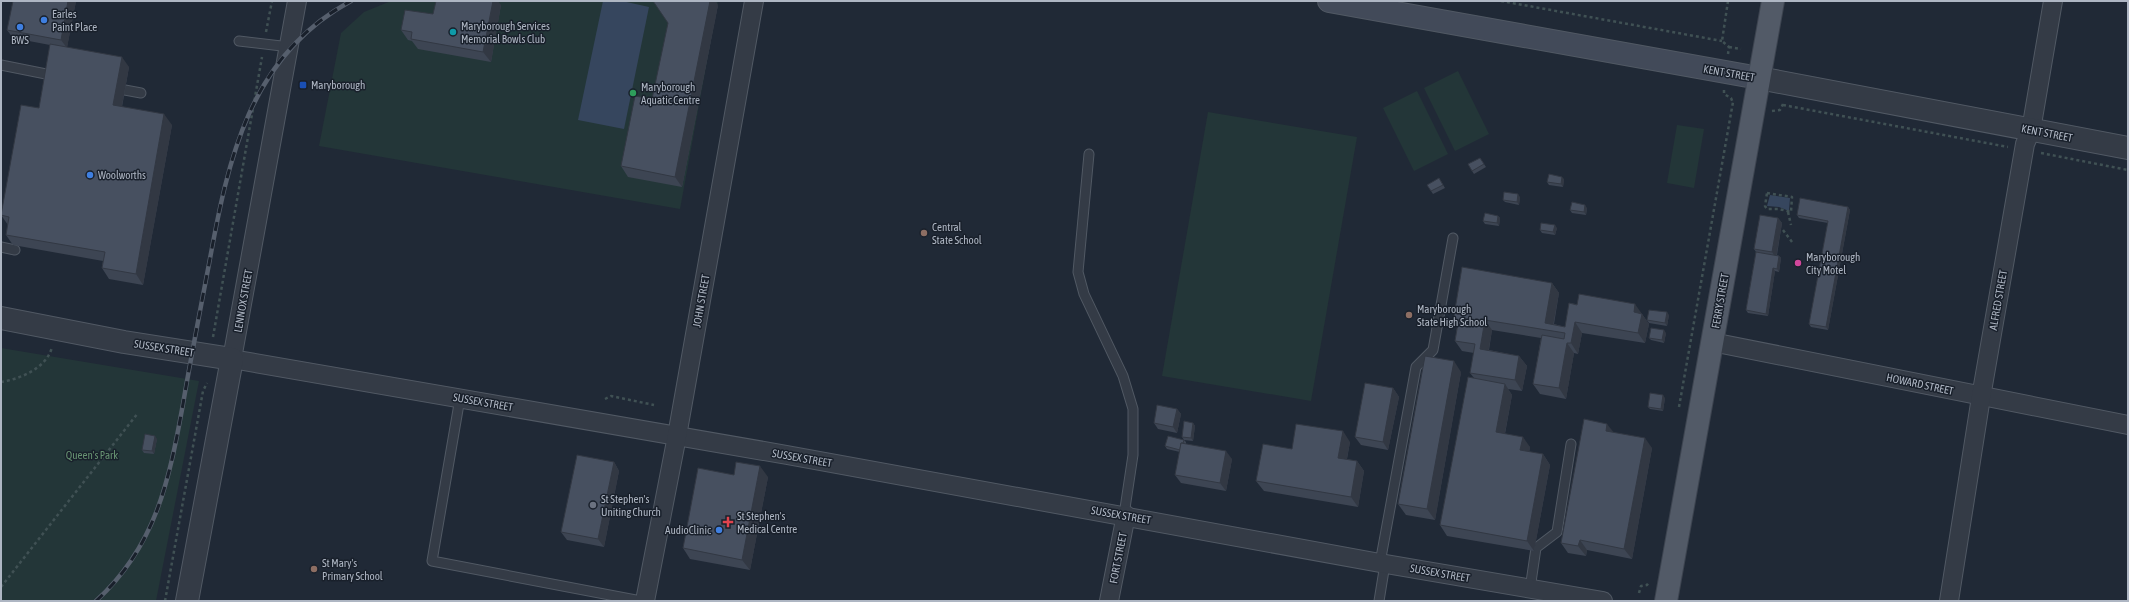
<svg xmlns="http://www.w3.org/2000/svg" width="2129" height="602" font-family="'Asap Condensed',sans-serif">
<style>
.green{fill:#233638}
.water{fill:#36465e}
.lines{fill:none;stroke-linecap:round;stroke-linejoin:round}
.service-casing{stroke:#515964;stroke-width:11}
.minor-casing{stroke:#515964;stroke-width:20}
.tertiary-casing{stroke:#515964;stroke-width:24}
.secondary-casing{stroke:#515964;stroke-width:24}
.primary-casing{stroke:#3d4450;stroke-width:24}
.path{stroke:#405154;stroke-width:2.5;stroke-dasharray:3 3;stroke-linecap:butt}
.service{stroke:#343b46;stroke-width:9}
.minor{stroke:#343b46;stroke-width:18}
.tertiary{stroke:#343b46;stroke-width:22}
.secondary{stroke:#424a59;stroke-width:22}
.primary{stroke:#525a67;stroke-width:22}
.rail-casing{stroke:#565f6d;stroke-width:4.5}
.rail{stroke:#19202b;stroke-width:3;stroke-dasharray:9;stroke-linecap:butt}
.wall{fill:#3d4553}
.shaded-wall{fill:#323843}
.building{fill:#475060;stroke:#323843}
.shop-dot{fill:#3f7fe0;stroke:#19202b;stroke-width:1.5}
.culture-dot{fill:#0f9aa8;stroke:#19202b;stroke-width:1.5}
.transit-dot{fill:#1a4fb4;stroke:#19202b;stroke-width:1.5}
.leisure-dot{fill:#2e9e5b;stroke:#19202b;stroke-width:1.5}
.education-dot{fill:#8d6e63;stroke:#19202b;stroke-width:1.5}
.hotel-dot{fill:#d1479c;stroke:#19202b;stroke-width:1.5}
.worship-dot{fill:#6b7280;stroke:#19202b;stroke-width:1.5}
.health-dot{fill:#e0444e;stroke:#19202b;stroke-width:1.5}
.labels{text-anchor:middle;stroke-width:3;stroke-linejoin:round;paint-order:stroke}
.poi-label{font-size:11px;fill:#aeb6c3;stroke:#19202b;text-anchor:start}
.street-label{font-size:11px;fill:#aeb6c3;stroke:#19202b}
.park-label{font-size:11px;fill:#679372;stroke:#19202b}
</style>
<rect width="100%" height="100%" fill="#202936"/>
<g class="green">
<path d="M391,1H718L680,209L319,146L341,33L364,12Z"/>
<path d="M1458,71L1489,134L1455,151L1424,88Z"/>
<path d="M1417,91L1448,154L1414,171L1383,108Z"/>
<path d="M1208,112L1357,137L1311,401L1162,376Z"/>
<path d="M1677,125L1704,129L1694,188L1667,183Z"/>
<path d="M1,348L199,381L156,601H1Z"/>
</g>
<g class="water">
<path d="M603,1H622L649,7L624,129L578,120Z"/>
<path d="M1770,195L1790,198L1789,211L1779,207L1767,206Z"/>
</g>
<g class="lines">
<g class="service-casing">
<g id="service">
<path d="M239,41L290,47"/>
<path d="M1,65L56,76"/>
<path d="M114,88L141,93"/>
<path d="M1089,154L1078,272L1084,294L1123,376L1133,409V455L1124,515"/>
<path d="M1,247L15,250"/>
<path d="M460,398L432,561L641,601"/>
<path d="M1380,563L1416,367L1433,350L1453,238"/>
<path d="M1530,589L1536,548L1557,532L1571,444"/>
<path d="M1379,601L1385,564"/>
</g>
</g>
<g class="minor-casing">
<g id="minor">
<path d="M297,1L232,359L787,455L1380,563L1603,601"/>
<path d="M1712,342L2128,425"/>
<path d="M645,601L677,436L754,1"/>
<path d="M1109,601L1126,515"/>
<path d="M1949,601L1981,397L2025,144L2031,130L2053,1"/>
</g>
</g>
<g class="tertiary-casing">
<g id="tertiary">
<path d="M1759,78L2128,148"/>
<path d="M1,318L124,342L232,359L187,601"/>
</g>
</g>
<g class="secondary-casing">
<path id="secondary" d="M1329,1L1759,78"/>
</g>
<g class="primary-casing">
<path id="primary" d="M1666,601L1773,1"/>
</g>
<g class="path">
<path d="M1501,1L1722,41"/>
<path d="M1728,1L1722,41L1729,47L1728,54"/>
<path d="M266,32L272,1"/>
<path d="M1729,47L1741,49"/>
<path d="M1724,90V94L1731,98L1733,103"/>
<path d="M1783,105L2008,147"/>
<path d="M1772,111L1780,110L1783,104"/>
<path d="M2041,153L2128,170"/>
<path d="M1767,193L1792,197L1791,212L1779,209H1767L1765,206Z"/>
<path d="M1788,212L1791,225"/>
<path d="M1783,230L1792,242"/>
<path d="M213,337L262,57"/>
<path d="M1,382C20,379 47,368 52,347"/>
<path d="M605,399L611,396L654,405"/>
<path d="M1679,407L1733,102"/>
<path d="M1,587L138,413"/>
<path d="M1639,593L1641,586L1647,585L1649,582"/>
<path d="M165,601L203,391L207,383"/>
</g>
<use href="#service" class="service"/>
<use href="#minor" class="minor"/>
<use href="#tertiary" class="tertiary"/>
<use href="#secondary" class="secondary"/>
<use href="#primary" class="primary"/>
<g class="rail-casing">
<path id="rail" d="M96,601C156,546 169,481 183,404C191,357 200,311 209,264C228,160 249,56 351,1"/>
</g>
<use href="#rail" class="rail"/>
</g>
<g class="wall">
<path d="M76,1L67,47L129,67L122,107L172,125L143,285L109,279L102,268L103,261L13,245L6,235L8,225L1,215L39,108L50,45L13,38L7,30Z"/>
<path d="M501,5L491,62L418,49L412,41L408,40L401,30L433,14Z"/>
<path d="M718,5L682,187L628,177L621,166Z"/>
<path d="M1480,158L1486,167L1474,174L1472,171Z"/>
<path d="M1439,178L1445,188L1433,194L1431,191Z"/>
<path d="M1564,179L1563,187L1549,185L1547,182Z"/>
<path d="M1520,197L1519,205L1505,202L1503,200Z"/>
<path d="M1848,207L1850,210L1828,330L1811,327L1809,324L1828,223L1799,218L1797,215Z"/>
<path d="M1587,208L1586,215L1572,213L1570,210Z"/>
<path d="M1498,216L1500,218L1499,226L1485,224L1483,221Z"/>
<path d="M1778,218L1782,223L1777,255L1779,256L1781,258L1779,272L1775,271L1768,316L1748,313L1746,310L1756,252L1754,249Z"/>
<path d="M1557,228L1555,235L1542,233L1540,230Z"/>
<path d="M1552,283L1559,293L1554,324L1565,327L1569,303L1642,314L1649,324L1645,343L1582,333L1578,354L1574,353L1566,399L1540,394L1533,384L1541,338L1492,330L1489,350L1519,356L1527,366L1522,391L1508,389L1512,395L1505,434L1530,447L1529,452L1543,454L1550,465L1534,551L1447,536L1440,525L1474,378L1470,373L1474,353L1462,351L1455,341L1457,328L1453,322Z"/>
<path d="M1669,315L1667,326L1649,323L1647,320Z"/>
<path d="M1666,333L1664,343L1651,340L1649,338Z"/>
<path d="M1461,372L1435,520L1406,515L1398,504Z"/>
<path d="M1393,388L1399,397L1388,450L1361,445L1355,437Z"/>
<path d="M1665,398L1663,411L1650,409L1648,407Z"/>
<path d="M1177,409L1181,414L1177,433L1158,429L1154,423Z"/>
<path d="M1193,423L1195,426L1193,441L1184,440L1186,442V444L1232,459L1226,491L1181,483L1175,475L1180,452L1167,449L1165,446L1184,440L1182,437Z"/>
<path d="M1614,433L1652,448L1632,559L1587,550L1586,556L1568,553L1561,543Z"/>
<path d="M157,439L154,454L144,453L142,450Z"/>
<path d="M1350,442L1347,459L1357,461L1364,471L1358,507L1264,491L1256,481L1292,449Z"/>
<path d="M614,462L619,471L604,547L567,540L561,532Z"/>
<path d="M734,475L768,477L750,570L690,559L683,548Z"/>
</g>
<g class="shaded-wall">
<path d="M68,1H76L67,48L61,40Z"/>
<path d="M493,1H498L501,5L491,62L483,52Z"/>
<path d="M710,1H716L718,5L682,187L675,177Z"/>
<path d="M122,57L129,67L120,116L113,105Z"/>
<path d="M164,114L172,125L143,285L136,274Z"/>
<path d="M1562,177L1564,179L1563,187L1561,184Z"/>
<path d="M1518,194L1520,197L1519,205L1517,202Z"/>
<path d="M1585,205L1587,208L1586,215L1584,212Z"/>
<path d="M1848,207L1850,210L1828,330L1826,327Z"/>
<path d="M1498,216L1500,218L1499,226L1497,223Z"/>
<path d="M1778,218L1782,223L1776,258L1772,252Z"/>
<path d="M1555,225L1557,228L1555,235L1553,232Z"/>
<path d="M1779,256L1781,258L1779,272L1777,269Z"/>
<path d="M1773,268L1775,271L1768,316L1766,314Z"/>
<path d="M1552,283L1559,293L1552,331L1545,323Z"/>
<path d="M1635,304L1649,324L1645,343L1638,333L1634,312Z"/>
<path d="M1667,312L1669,315L1667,326L1665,323Z"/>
<path d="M1485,320L1492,330L1487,359L1480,349Z"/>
<path d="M1575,322L1582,333L1578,354L1571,343Z"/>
<path d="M1664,330L1666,333L1664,343L1662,340Z"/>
<path d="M1567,343L1574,353L1566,399L1559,388Z"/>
<path d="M1519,356L1527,366L1522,391L1515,380Z"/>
<path d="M1454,361L1461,372L1435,520L1427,509Z"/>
<path d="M1505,384L1512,395L1503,443L1496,432Z"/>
<path d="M1393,388L1399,397L1388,450L1383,442Z"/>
<path d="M1663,395L1665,398L1663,411L1661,409Z"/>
<path d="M1177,409L1181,414L1177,433L1173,427Z"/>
<path d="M1193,423L1195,426L1193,441L1191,438Z"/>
<path d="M1607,424L1615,434L1606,431Z"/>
<path d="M1343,431L1350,442L1345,468L1338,458Z"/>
<path d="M155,436L157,439L154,454L152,451Z"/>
<path d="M1523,437L1530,447L1528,460L1520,450Z"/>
<path d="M1645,438L1652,448L1632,559L1624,549Z"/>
<path d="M1226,451L1232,459L1226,491L1220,483Z"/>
<path d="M1543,454L1550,465L1534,551L1527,541Z"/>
<path d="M1357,461L1364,471L1358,507L1351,497Z"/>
<path d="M614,462L619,471L604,547L598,539Z"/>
<path d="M760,466L768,477L750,570L742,560Z"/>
<path d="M1580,540L1587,550L1586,556L1578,546Z"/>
</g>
<g class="building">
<path d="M13,1H68L61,40L7,30Z"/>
<path d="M436,1H493L483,52L411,39L412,32L401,30L405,10L433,14Z"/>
<path d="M653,1H710L675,177L621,166L635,96L652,99L668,23Z"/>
<path d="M50,44L122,57L113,105L164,114L136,274L102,268L105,252L6,235L9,217L1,215L21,105L39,108Z"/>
<path d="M1480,158L1484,164L1472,171L1468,164Z"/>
<path d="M1549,174L1562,177L1561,184L1547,182Z"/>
<path d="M1439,178L1443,185L1431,191L1427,185Z"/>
<path d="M1504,192L1518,194L1517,202L1503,200Z"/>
<path d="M1800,198L1848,207L1826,327L1809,324L1828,221L1797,215Z"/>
<path d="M1572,202L1585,205L1584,212L1570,210Z"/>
<path d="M1485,213L1498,216L1497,223L1483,221Z"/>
<path d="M1760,215L1778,218L1772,252L1754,249Z"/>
<path d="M1541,223L1555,225L1553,232L1540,230Z"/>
<path d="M1756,252L1779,256L1777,269L1773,268L1766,314L1746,310Z"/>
<path d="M1462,267L1552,283L1545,323L1565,327L1569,303L1577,305L1579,294L1635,304L1634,312L1642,314L1638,333L1575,322L1571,343H1567L1559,388L1533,384L1542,335L1564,339L1565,333L1485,320L1480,349L1519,356L1515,380L1470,373L1475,344L1455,341L1458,323L1453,322Z"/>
<path d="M1649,310L1667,312L1665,323L1647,320Z"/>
<path d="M1651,328L1664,330L1662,340L1649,338Z"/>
<path d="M1425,356L1454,361L1427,509L1398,504Z"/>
<path d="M1468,377L1505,384L1496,432L1523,437L1520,450L1543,454L1527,541L1440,525Z"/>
<path d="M1365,383L1393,388L1383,442L1355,437Z"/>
<path d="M1650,393L1663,395L1661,409L1648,407Z"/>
<path d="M1157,405L1177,409L1173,427L1154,423Z"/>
<path d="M1584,419L1607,424L1606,431L1645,438L1624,549L1580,540L1578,546L1561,543Z"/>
<path d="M1184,421L1193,423L1191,438L1182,437Z"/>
<path d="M1296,424L1343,431L1338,458L1357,461L1351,497L1256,481L1263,444L1292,449Z"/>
<path d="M145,434L155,436L152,451L142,450Z"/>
<path d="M1168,436L1184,440L1183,443H1181L1180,450L1165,446Z"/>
<path d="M1181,443L1226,451L1220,483L1175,475Z"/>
<path d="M577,455L614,462L598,539L561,532Z"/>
<path d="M736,462L760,466L742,560L683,548L698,468L734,475Z"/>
</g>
<g class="shop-dot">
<circle cx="44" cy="20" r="4"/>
<circle cx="20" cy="27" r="4"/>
<circle cx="90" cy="175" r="4"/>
<circle cx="719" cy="530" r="4"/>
</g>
<circle class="culture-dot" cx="453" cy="32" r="4"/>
<rect class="transit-dot" x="299" y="81" width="8" height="8" rx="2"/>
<circle class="leisure-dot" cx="633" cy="93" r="4"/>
<g class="education-dot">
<circle cx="924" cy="233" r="4"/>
<circle cx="1409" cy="315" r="4"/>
<circle cx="314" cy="569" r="4"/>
</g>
<circle class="hotel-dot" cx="1798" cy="263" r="4"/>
<circle class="worship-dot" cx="593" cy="505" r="4"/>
<path class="health-dot" d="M726 516h4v4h4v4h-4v4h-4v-4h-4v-4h4z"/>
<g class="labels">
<g class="poi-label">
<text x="52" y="18">Earles<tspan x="52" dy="13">Paint Place</tspan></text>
<text x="461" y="30">Maryborough Services<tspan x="461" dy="13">Memorial Bowls Club</tspan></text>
<text x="20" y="44" text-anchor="middle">BWS</text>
<text x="311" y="89">Maryborough</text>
<text x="641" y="91">Maryborough<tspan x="641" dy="13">Aquatic Centre</tspan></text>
<text x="98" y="179">Woolworths</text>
<text x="932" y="231">Central<tspan x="932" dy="13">State School</tspan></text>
<text x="1806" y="261">Maryborough<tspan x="1806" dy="13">City Motel</tspan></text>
<text x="1417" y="313">Maryborough<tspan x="1417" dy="13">State High School</tspan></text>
<text x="601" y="503">St Stephen's<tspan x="601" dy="13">Uniting Church</tspan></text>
<text x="737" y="520">St Stephen's<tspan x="737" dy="13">Medical Centre</tspan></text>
<text x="711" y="534" text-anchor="end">AudioClinic</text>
<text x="322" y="567">St Mary's<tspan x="322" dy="13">Primary School</tspan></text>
</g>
<g class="street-label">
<text transform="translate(1729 73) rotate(10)" y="4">KENT STREET</text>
<text transform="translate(2047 133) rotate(11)" y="4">KENT STREET</text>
<text transform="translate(1998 300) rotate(-80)" y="4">ALFRED STREET</text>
<text transform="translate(243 301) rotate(-80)" y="4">LENNOX STREET</text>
<text transform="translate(701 301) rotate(-80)" y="4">JOHN STREET</text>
<text transform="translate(1720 301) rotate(-80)" y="4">FERRY STREET</text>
<text transform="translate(164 348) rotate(9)" y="4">SUSSEX STREET</text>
<text transform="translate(1920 384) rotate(12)" y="4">HOWARD STREET</text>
<text transform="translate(483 402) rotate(10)" y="4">SUSSEX STREET</text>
<text transform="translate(802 458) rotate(10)" y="4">SUSSEX STREET</text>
<text transform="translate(1121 515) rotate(10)" y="4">SUSSEX STREET</text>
<text transform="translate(1118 558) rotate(-79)" y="4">FORT STREET</text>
<text transform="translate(1440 573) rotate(10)" y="4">SUSSEX STREET</text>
</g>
<g class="park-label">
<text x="92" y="459">Queen's Park</text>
</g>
</g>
<rect width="2129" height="602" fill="none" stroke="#aeb6c3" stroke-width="4"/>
</svg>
